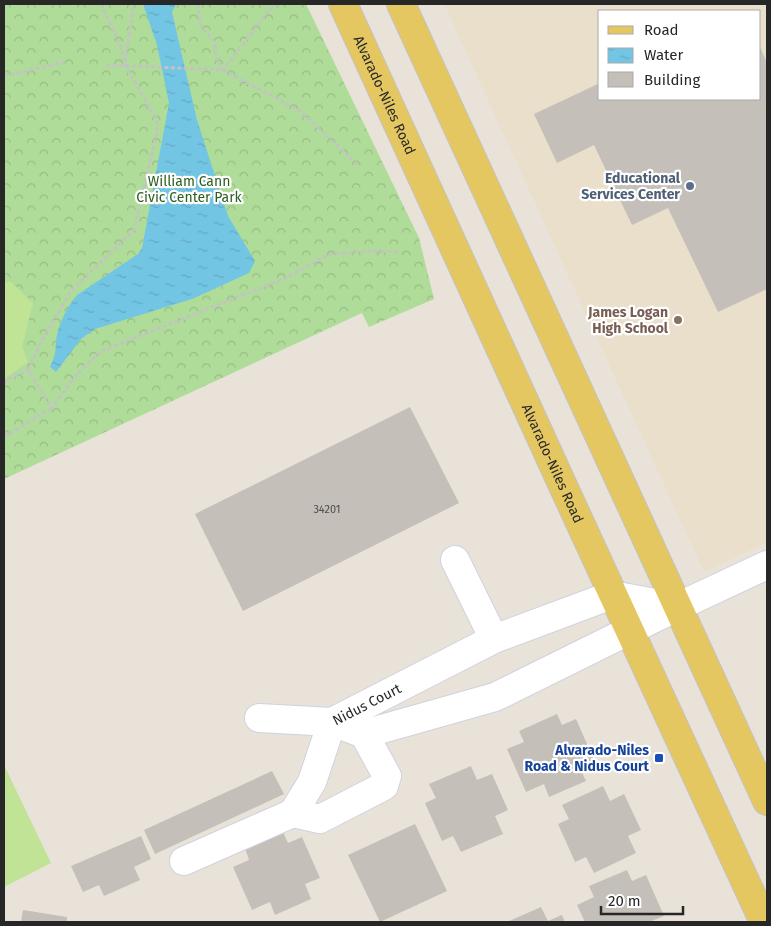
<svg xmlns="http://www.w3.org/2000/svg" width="771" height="926" font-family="'Fira Sans',sans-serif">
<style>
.education{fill:#eadfca;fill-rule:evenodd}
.forest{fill:url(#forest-crowns)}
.pitch{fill:#c1e396}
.water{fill:url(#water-ripples)}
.building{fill:#c4bfb9}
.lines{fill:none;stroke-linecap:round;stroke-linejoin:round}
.minor-casing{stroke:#cfd2df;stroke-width:30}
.major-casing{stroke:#c3c3c3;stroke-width:30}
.path{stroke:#c3c3c3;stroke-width:3;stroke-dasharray:4 2.5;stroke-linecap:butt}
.minor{stroke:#fff;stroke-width:28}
.major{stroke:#e5c762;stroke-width:28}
.service-dot{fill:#5c6f8a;stroke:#fff;stroke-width:2}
.education-dot{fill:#8d6e63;stroke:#fff;stroke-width:2}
.transit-dot{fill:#1a4fb4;stroke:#fff;stroke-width:2}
.labels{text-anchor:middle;stroke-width:4.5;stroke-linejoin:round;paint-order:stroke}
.number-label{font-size:11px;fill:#4e4d4c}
.street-label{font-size:14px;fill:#272727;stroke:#fff}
.service-label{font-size:14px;font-weight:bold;fill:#4e5e75;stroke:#fff;text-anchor:end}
.park-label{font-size:14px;fill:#2b5d1e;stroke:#fff}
.education-label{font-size:14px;font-weight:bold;fill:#785e54;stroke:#fff;text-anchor:end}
.transit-label{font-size:14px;font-weight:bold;fill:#164399;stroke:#fff;text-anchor:end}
</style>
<defs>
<pattern id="forest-crowns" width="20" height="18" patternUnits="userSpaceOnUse" patternTransform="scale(1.25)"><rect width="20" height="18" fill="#afdc99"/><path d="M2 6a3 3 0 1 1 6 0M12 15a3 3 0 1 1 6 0" fill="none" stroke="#97bd84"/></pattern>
<pattern id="water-ripples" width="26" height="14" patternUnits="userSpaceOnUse" patternTransform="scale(1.25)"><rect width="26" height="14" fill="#73c5e4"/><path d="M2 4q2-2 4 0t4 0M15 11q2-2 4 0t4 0" fill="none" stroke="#64a9c4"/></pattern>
</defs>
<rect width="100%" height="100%" fill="#e9e2d9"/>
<path class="education" d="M444,4H767V542L704,572ZM600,11H760V99H600Z"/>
<path class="forest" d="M4,4H306L419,238L434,299L369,327L362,313L4,479Z"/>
<g class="pitch">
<path d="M10,281L33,303L22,347L28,362L4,379V283Z"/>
<path d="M4,765L51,863L4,887Z"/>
</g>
<path class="water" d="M143,4H176L172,12L197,120L228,216L255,261L249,273L192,299L95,329L81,339L56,372L50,367C56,354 55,354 56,341C58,324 67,307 77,295L138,254L142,248L169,103L157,45Z"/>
<g class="building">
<path d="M760,47L767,63V289L718,312L668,208L632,225L594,145L557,163L534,114L600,83V99H760Z"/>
<path d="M410,407L459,503L243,611L195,514Z"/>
<path d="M557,714L562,725L576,719L594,760L579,766L586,781L549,797L544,784L526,792L507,749L524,742L519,731Z"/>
<path d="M471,766L477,780L492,774L508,810L495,816L503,834L461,852L453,836L442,841L425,803L436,798L429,784Z"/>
<path d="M272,771L284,794L155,854L144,830Z"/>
<path d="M603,786L610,801L624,794L641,830L628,836L636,853L594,873L586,857L575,862L558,824L569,819L562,805Z"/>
<path d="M415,824L447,891L380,922L348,855Z"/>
<path d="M283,832L288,843L302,837L320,878L305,884L311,899L275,915L270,902L252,910L233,867L249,860L245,848Z"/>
<path d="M141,836L151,859L134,867L140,880L104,896L99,885L83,892L71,866Z"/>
<path d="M627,870L632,881L646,875L664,916L649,922H585L577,905L594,897L589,886Z"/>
<path d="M541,907L548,921L562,915L565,922H507Z"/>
<path d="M23,910L67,917V922H21Z"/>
</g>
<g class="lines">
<g class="minor-casing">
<g id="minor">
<path d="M455,560L494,639"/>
<path d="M259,718L332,722L364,734L495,697L677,607L767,565"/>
<path id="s1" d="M332,722L494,639L612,595L677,607"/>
<path d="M332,722L312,782L293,813L320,819L384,786L387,776L364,734"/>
<path d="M184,861L293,813"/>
</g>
</g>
<g class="major-casing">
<g id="major">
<path id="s2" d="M343,4C484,310 621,617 764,922"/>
<path d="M401,4L767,801"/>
</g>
</g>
<g class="path">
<path d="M198,4L201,27L214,41L216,56L223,70L270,9L279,4"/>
<path d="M125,62L134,4"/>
<path d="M106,65L223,70L300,111L359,166"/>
<path d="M4,76L65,62"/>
<path d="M28,370L44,336L71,291L134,230L157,132V121L125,65L121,47L101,4"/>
<path d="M4,384L10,378L28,370L52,408L78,373L101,351L286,278L327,255L363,251L400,252"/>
<path d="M4,437L52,408"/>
</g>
<use href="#minor" class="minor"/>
<use href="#major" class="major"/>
</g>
<circle class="service-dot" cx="690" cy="186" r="5"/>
<circle class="education-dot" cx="678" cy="320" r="5"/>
<rect class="transit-dot" x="654" y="753" width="10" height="10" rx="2.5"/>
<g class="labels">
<g class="number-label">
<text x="327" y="513">34201</text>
</g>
<g class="street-label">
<text dy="5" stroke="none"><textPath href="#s2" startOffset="100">Alvarado-Niles Road</textPath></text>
<text dy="5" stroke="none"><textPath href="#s2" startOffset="505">Alvarado-Niles Road</textPath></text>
<text dy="5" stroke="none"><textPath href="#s1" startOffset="39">Nidus Court</textPath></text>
</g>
<g class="service-label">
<text x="680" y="183">Educational<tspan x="680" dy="16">Services Center</tspan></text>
</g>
<g class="park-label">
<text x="189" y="186">William Cann<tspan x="189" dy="16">Civic Center Park</tspan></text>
</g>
<g class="education-label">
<text x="668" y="317">James Logan<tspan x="668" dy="16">High School</tspan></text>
</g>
<g class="transit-label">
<text x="649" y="755">Alvarado-Niles<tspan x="649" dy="16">Road &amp; Nidus Court</tspan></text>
</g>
</g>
<rect width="771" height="926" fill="none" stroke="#272727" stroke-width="10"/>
<rect x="598" y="10" width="162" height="90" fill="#ffffff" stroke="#a9a9a9"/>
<rect x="608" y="26" width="25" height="8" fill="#e5c762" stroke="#a9a9a9"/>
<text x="644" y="35" font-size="15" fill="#272727">Road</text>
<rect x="608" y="48" width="25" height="15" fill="url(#water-ripples)" stroke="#a9a9a9"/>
<text x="644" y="60" font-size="15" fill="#272727">Water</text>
<rect x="608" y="72" width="25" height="15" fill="#c4bfb9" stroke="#a9a9a9"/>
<text x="644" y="85" font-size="15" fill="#272727">Building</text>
<path d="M601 906v8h82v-8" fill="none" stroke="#272727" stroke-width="2.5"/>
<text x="608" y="906" font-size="15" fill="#272727" stroke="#ffffff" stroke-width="4" paint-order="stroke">20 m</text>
</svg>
